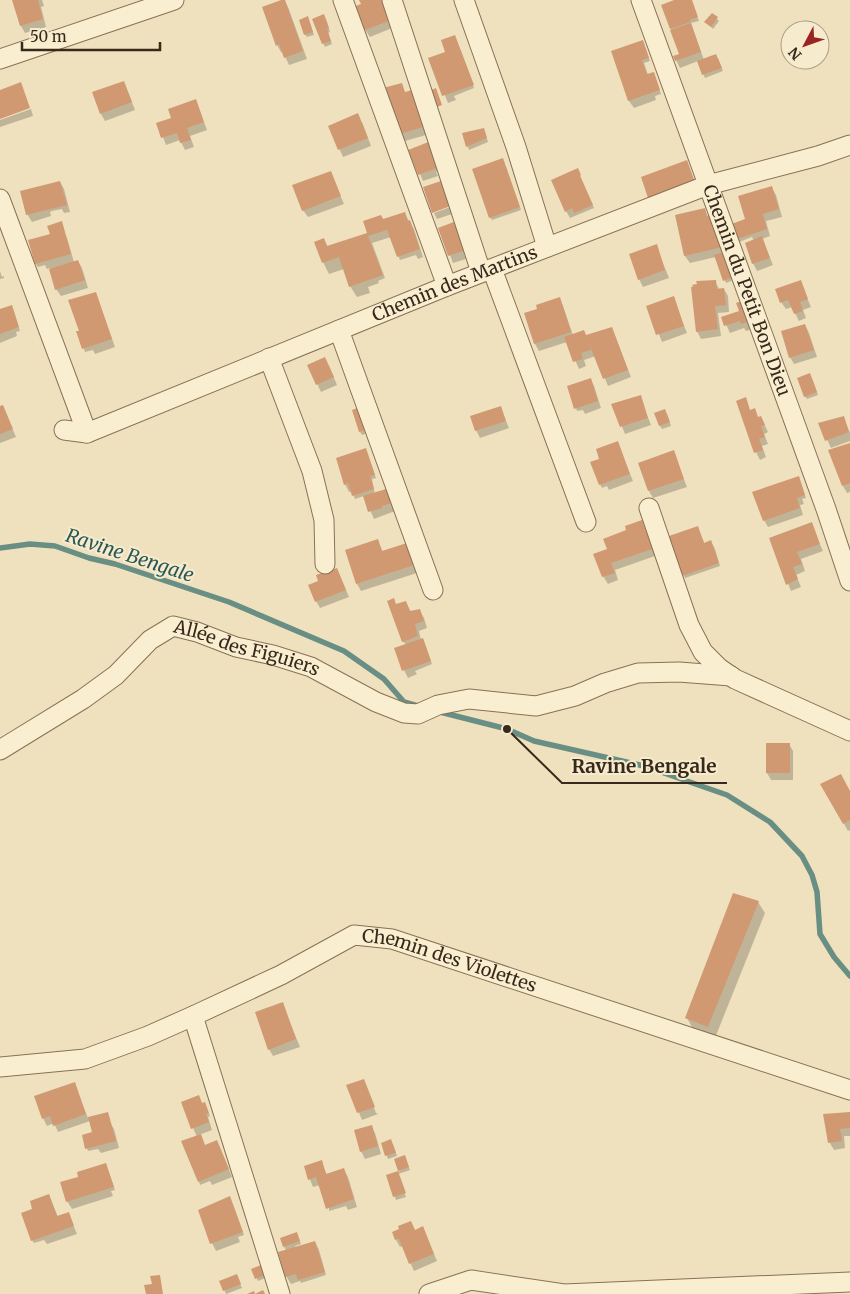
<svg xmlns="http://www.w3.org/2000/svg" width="850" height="1294" font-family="Merriweather,serif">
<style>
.shadow{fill:#0003}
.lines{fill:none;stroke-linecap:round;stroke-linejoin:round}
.stream{stroke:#698f85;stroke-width:5.5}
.building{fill:#d09972}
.street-casing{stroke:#887156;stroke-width:21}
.street{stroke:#faeed1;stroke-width:19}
.labels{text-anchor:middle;stroke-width:4;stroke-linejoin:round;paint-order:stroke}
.street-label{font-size:18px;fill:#37291b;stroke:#f7ebce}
.water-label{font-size:19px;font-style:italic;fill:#2a5855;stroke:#f7ebce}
.leader{fill:none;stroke:#37291b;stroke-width:2}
.callout-dot{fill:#37291b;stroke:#f7ebce;stroke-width:2}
.callout-label{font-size:19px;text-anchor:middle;font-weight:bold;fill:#37291b;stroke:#f7ebce;stroke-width:4;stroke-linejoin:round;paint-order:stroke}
</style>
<rect width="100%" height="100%" fill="#f0e1be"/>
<g class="shadow">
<path d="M14,0H42L44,6L41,7L46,27L25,33L21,26Z"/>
<path d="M284,0L288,7L307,59L289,65L283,52H281L277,45Z"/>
<path d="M361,0L397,26L370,37L359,21L362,4Z"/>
<path d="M678,0H691L699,21L691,23L704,60L718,58L723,71L705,78L698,61L680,68L676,60L680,55L663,5Z"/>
<path d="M712,14L719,21L713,29L706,22Z"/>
<path d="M326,19L330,32L328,33L332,44L325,47L323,43Z"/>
<path d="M309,21L314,35L307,37L305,34Z"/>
<path d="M644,44L650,61L644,63L648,75L655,77L661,94L655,96L656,100L634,108L629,101L613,51Z"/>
<path d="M461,51L474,88L454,96L456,100L448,103L430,59Z"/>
<path d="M128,92L135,110L105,121L101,114Z"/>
<path d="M412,92L426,135L405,141L401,134L405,94Z"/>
<path d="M196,101L207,130L190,136L194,147L185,150L180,140L166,145L158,124L173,119Z"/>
<path d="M31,109L33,116L0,127V120Z"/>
<path d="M362,122L371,146L343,157L330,126Z"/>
<path d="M485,132L488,142L469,150L463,134Z"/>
<path d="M410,150L440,170L436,172L438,176L423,181Z"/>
<path d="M502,159L506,167L521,210L492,220L490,217Z"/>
<path d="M330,172L344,204L308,217L303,210Z"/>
<path d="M579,173L594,208L570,218L566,211Z"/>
<path d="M60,182L64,189L70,212L64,213L62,209L52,211L50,212L51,216L32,222L27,214Z"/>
<path d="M772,188L776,195L782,217L766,221L770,236L762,239L773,265L757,271L753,263L754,241L752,237L734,244L745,220Z"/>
<path d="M453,206L452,214L437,219L434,213Z"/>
<path d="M705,210L708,217L736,279L726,283L716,257L690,263L685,256L676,216Z"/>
<path d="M404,213L414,229L423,257L418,259L416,255L400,260L391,237L372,243L385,278L378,281L379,283L368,287L370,293L357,297L350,286L344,269L329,274L323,262L324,240L328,247L369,234L383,220Z"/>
<path d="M440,228L470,252L464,254L466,259L453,263Z"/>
<path d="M64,233L67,238L74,262L78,261L82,268L88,288L61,296L56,289L50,268L47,269L45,265L38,267L36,264L29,241Z"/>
<path d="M656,246L669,278L643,287L639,279Z"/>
<path d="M0,271L2,277L4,276V278L0,279Z"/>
<path d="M800,281L811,307L803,310L806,318L799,321L792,307L786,309L781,302Z"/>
<path d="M715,282L720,290L724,289L728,296L729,312L718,313L721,336L701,339L697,331Z"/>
<path d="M673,298L687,333L662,342L648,306Z"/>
<path d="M559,299L563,306L573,335L587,337L612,328L631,377L608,386L596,356L584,360L586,366L579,369L567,342L539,351L535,344L525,314L539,310Z"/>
<path d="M100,305L115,347L95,354L93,350L85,352L78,332Z"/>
<path d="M0,310H13L20,331L16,332L17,336L0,343Z"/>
<path d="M740,312L754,323L753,329L746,331L744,328L730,333L723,318Z"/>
<path d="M805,325L809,333L817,357L794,364L790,357Z"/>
<path d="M309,366H329L337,385L321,392Z"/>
<path d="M812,378L818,395L807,399L805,396Z"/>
<path d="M590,379L594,386L601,408L585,414L583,410L577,411L576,408Z"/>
<path d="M613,405H643L651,425L625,434Z"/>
<path d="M500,407L509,428L480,438L476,430Z"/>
<path d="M0,408L6,414L16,437L0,443Z"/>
<path d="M366,410L374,431L362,435L360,432Z"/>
<path d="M750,411L758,418L761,417L768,432L764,434L768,444L762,446L766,457L760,460L756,452Z"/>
<path d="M667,414L671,426L662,429L660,426Z"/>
<path d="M843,417L850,433V441L831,448L820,424Z"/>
<path d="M617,443L633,481L609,490L607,486L602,488L600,484L601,460Z"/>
<path d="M850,444V492L847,493L843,486Z"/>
<path d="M366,450L376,478L372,479L375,494L386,490L395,511L374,519L364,496L355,499L352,491L349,492L345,484L337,459Z"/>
<path d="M673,452L687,487L653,498L649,491L640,463Z"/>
<path d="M800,481L806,498L802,499L804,504L800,505L803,515L768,527L764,520Z"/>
<path d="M641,523L647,533L655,556L615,570L618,580L608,584L603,576L608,550L627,532Z"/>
<path d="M697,528L705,544L711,542L715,549L720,566L685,578L678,560L677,561L673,554Z"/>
<path d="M770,539L818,540L823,551L801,559L805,571L796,575L801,587L791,591Z"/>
<path d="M377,540L383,552L409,544L420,572L361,591L357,584L347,551Z"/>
<path d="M337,569L349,597L320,608L316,601L320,582Z"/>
<path d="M406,603L411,612L419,610L424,618L427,628L419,631L421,640H422L426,647L432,664L415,671L417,674L408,678L404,670L406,645L403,641L397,605Z"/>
<path d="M789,744L793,751V780H771L767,773Z"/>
<path d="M822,784L850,793V830L848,831Z"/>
<path d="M758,902L765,913L715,1038L693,1029L687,1018Z"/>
<path d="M282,1003L300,1047L273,1056L269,1049Z"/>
<path d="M364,1080L376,1113L378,1114L362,1120L348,1086Z"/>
<path d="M74,1084L88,1118L108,1113L106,1116L114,1129L119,1148L101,1153L98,1149L88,1151L87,1148L93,1133L90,1121L58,1132L54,1123L47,1126L43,1118Z"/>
<path d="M182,1103L203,1104L206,1107L210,1116L208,1117L212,1130L199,1135L205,1146L217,1141L232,1177L212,1185L210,1181L200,1185L199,1181L197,1137Z"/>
<path d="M850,1113V1136H844L845,1148L834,1150L830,1143L824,1116Z"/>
<path d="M371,1126L375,1133L381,1154L365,1159L361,1151Z"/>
<path d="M382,1144H393L397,1156L388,1159Z"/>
<path d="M406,1160L410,1170L398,1174L406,1197L396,1200L387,1176L400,1171L399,1170Z"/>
<path d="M321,1162L327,1175L344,1170L348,1177L357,1207L348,1210L346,1206L329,1211V1206L320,1185L313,1187L305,1167Z"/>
<path d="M106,1164L115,1190L111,1191L113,1196L72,1209L67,1201L79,1178Z"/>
<path d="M49,1195L58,1217L68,1213L77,1234L47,1244L44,1240L34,1243L32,1240V1211Z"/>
<path d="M233,1205L244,1235L238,1237L240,1242L216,1251L212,1243Z"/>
<path d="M423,1228L437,1261L414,1271L403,1246L400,1247L396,1240Z"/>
<path d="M298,1236L301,1244L295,1246L296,1248L315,1242L319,1250L326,1275L301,1283L300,1281L291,1284L286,1276L287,1251L284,1247Z"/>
<path d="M253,1269L268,1277L258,1281Z"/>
<path d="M238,1279L242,1288L226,1294L221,1282Z"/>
</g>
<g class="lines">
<g class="stream">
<path d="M0,548L30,544L55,546L89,558L115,564L229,602L344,651L384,679L404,702L418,706"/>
<path d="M440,712L507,729L534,741L644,766L727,795L770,822L802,856L812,875L817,892L820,934L834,957L850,976"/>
</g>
</g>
<g class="building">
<path d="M12,0H38L43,19L20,26Z"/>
<path d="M281,0H285L303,51L284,58L279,44L276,46L262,7Z"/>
<path d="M359,0H386L394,19L365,30L361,20L358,21L353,7L361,4Z"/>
<path d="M674,0H692L698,17L690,20V22L670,29L661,5Z"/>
<path d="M712,13L718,17L711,27L704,22Z"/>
<path d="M324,14L329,28L327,29L331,41L322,44L312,19Z"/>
<path d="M308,16L313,32L304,35L299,20Z"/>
<path d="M691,23L701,52L675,61L673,56L679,54L670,30Z"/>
<path d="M455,35L474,85L442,96L428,58L445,52L441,40Z"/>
<path d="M643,40L649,58L642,60L647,74L654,72L660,90L628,101L611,51Z"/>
<path d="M716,54L722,68L702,75L697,61Z"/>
<path d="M124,81L132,102L100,114L92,92Z"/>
<path d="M21,82L30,108L0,119V90Z"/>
<path d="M402,83L405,92L412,90L428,114L420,116L423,127L400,134L379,89Z"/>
<path d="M436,88L442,105L437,107L431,90Z"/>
<path d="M196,99L204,122L187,128L191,140L180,143L177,133L161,138L156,123L171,118L168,109Z"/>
<path d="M358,113L368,138L338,150L328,126Z"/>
<path d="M484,128L487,138L466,147L462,133Z"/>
<path d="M431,141L440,167L418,175L408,150Z"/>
<path d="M503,158L520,207L489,218L472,169Z"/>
<path d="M687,160L696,185L649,201L641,177Z"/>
<path d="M578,168L581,175L580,176L593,205L574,213L572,208L565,212L551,180Z"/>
<path d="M331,171L341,196L302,211L292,185Z"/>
<path d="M444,180L453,205L432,213L423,187Z"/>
<path d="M60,181L67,205L26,215L20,191Z"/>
<path d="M772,186L779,209L763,214L767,229L731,241L726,226L745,219L738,196Z"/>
<path d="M705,208L707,216L716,214L723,247L684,256L675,215Z"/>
<path d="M405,212L408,221L410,220L420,249L397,257L387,230L368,236L383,275L349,287L339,257L322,263L314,242L324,238L327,246L367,233L363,221L381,215L383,219Z"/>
<path d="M459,220L469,249L448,256L438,228Z"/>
<path d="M62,221L71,254L35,264L28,240L50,234L47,226Z"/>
<path d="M762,236L770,258L752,264L745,243Z"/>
<path d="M657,244L665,270L638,280L629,254Z"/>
<path d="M727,251L736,276L723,281L714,255Z"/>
<path d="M78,260L85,280L55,290L49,269Z"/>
<path d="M716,280L717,289L724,288L726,305L715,306L718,329L696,332L691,287H693L692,285L697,284L696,281Z"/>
<path d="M801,280L808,299L800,302L803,311L794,314L788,300L780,303L775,289Z"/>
<path d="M96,292L112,339L82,349L76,331H79L68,300Z"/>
<path d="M674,296L684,326L656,335L646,306Z"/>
<path d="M560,297L571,332L534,344L524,313L537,309L536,305Z"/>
<path d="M745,300L750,321L741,324L740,321L724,326L721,317L739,311L736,303Z"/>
<path d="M12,305L19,327L0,334V309Z"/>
<path d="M805,324L814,350L789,358L781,331Z"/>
<path d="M612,327L628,370L603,379L588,341L591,350L581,353L583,359L573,362L564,337L584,330L586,335Z"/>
<path d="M325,357L334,377L316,385L307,365Z"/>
<path d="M810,373L817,392L804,397L797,378Z"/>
<path d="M591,378L598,401L574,409L567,386Z"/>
<path d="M641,395L648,418L620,427L611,404Z"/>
<path d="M746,397L750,410L755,408L758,417L761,416L765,425L761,426L765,437L759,439L763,450L754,453L736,401Z"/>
<path d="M3,405L13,429L0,434V406Z"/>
<path d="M365,405L373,427L359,432L352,410Z"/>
<path d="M501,406L506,421L475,431L470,416Z"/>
<path d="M665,409L670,422L659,426L654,413Z"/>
<path d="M844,416L849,432L825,441L818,423Z"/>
<path d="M618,441L630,474L599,485L590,462L599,459L596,449Z"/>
<path d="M850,443V483L842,486L828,450Z"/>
<path d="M366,448L375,475L370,476L374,489L352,496L348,483L344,485L336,458Z"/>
<path d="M674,450L684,479L648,491L638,463Z"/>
<path d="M799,476L805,495L797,498L800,508L763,521L752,492Z"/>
<path d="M386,489L391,503L382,506V508L368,512L363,496Z"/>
<path d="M642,520L652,549L611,563L615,573L602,577L593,554L607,549L603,539L626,530L625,526Z"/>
<path d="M812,522L820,544L797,552L802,564L793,567L798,579L786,585L769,538Z"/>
<path d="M698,526L704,543L711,540L719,563L682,576L675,553L671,554L666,537Z"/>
<path d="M378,539L382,551L410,542L417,564L356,584L345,550Z"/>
<path d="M337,568L346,590L315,602L308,585L318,581L316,575Z"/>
<path d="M394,598L396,604L406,601L410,611L420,609L424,621L415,624L418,636L402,642L387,601Z"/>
<path d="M423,638L431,661L402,671L394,648Z"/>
<rect x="766" y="743" width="24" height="30"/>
<path d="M841,774L850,791V820L843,824L820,784Z"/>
<path d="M733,893L759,901L708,1027L685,1018Z"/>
<path d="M283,1002L296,1039L268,1050L255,1012Z"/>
<path d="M364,1079L375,1107L357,1113L346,1085Z"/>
<path d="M75,1082L86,1114L53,1126L50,1116L42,1119L34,1096Z"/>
<path d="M199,1095L202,1103L205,1102L209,1113L206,1114L209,1122L191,1129L181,1102Z"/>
<path d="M108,1112L116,1141L85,1149L82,1135L92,1132L88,1117Z"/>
<path d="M850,1112V1128L840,1129L842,1141L828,1143L823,1114Z"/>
<path d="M372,1125L378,1146L360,1152L354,1130Z"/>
<path d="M201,1134L205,1145L217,1140L229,1169L198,1182L181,1141Z"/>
<path d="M391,1139L396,1153L385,1156L381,1143Z"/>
<path d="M405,1155L409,1167L398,1171L394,1159Z"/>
<path d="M322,1160L326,1174L344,1168L354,1199L326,1209L316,1177L308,1180L304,1166Z"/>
<path d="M106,1163L114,1187L66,1202L60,1182L78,1177L77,1172Z"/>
<path d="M398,1171L406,1193L393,1197L386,1175Z"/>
<path d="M49,1194L57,1216L69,1212L74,1226L31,1241L21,1213L32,1209L30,1201Z"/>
<path d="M230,1196L243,1232L210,1244L198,1210Z"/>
<path d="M411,1221L415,1230L423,1226L434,1254L409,1264L399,1239L395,1240L392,1232L399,1229L398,1226Z"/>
<path d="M297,1232L300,1241L283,1247L280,1238Z"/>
<path d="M315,1241L325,1272L298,1280L296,1274L285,1277L278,1252Z"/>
<path d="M264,1264L268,1274L255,1279L251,1269Z"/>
<path d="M237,1274L241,1284L223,1291L219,1281Z"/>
<path d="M160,1275L163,1294H146L144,1285L152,1284L150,1276Z"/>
<path d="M263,1290L265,1294H247L254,1291L255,1294Z"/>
</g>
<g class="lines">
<g class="street-casing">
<g id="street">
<path d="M343,0L447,286"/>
<path d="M392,0L481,272"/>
<path d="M464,0L516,147L547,247"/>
<path id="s1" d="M641,0L826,509L850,581"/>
<path d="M0,59L174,0"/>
<path d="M0,199L87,433"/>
<path d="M492,269L586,522"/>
<path d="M339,330L433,590"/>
<path d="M269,358L312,471L324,520L325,564"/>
<path id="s2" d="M64,430L87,433L447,286L708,185L818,156L850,145"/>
<path d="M649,508L689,625L703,652L719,668L735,679L850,731"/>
<path id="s3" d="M0,750L83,699L116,675L150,640L173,626L197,632L236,647L273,655L311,667L376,702L404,713L418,714L438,705L469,699L536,706L575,696L605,683L638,673L679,672L731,676"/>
<path d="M193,1016L280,1294"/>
<path id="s4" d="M0,1067L85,1059L148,1036L193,1016L281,975L354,935L392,939L850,1090"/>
<path d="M429,1294L471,1280L564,1294L850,1282"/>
</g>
</g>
<use href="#street" class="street"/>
</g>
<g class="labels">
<g class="street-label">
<text dy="6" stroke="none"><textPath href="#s2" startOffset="420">Chemin des Martins</textPath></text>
<text dy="6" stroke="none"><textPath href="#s1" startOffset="309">Chemin du Petit Bon Dieu</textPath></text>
<text dy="6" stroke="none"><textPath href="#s3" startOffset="291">Allée des Figuiers</textPath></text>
<text dy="6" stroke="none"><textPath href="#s4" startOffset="481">Chemin des Violettes</textPath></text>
</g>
<g class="water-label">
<text transform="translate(130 555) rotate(18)" y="7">Ravine Bengale</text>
</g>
</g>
<path class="leader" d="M507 729L562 783H727"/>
<circle class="callout-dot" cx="507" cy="729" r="5"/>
<g class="callout-label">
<text x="644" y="773">Ravine Bengale</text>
</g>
<g transform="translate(805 45) rotate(229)"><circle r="24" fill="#f7ebce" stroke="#aa9d86"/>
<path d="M0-4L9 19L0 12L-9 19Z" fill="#9a2424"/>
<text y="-8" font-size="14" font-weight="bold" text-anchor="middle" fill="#37291b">N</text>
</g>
<path d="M22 42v8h138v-8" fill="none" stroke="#37291b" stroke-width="2.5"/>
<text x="30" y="42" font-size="15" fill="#37291b" stroke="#f7ebce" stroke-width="4" paint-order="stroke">50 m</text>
</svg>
